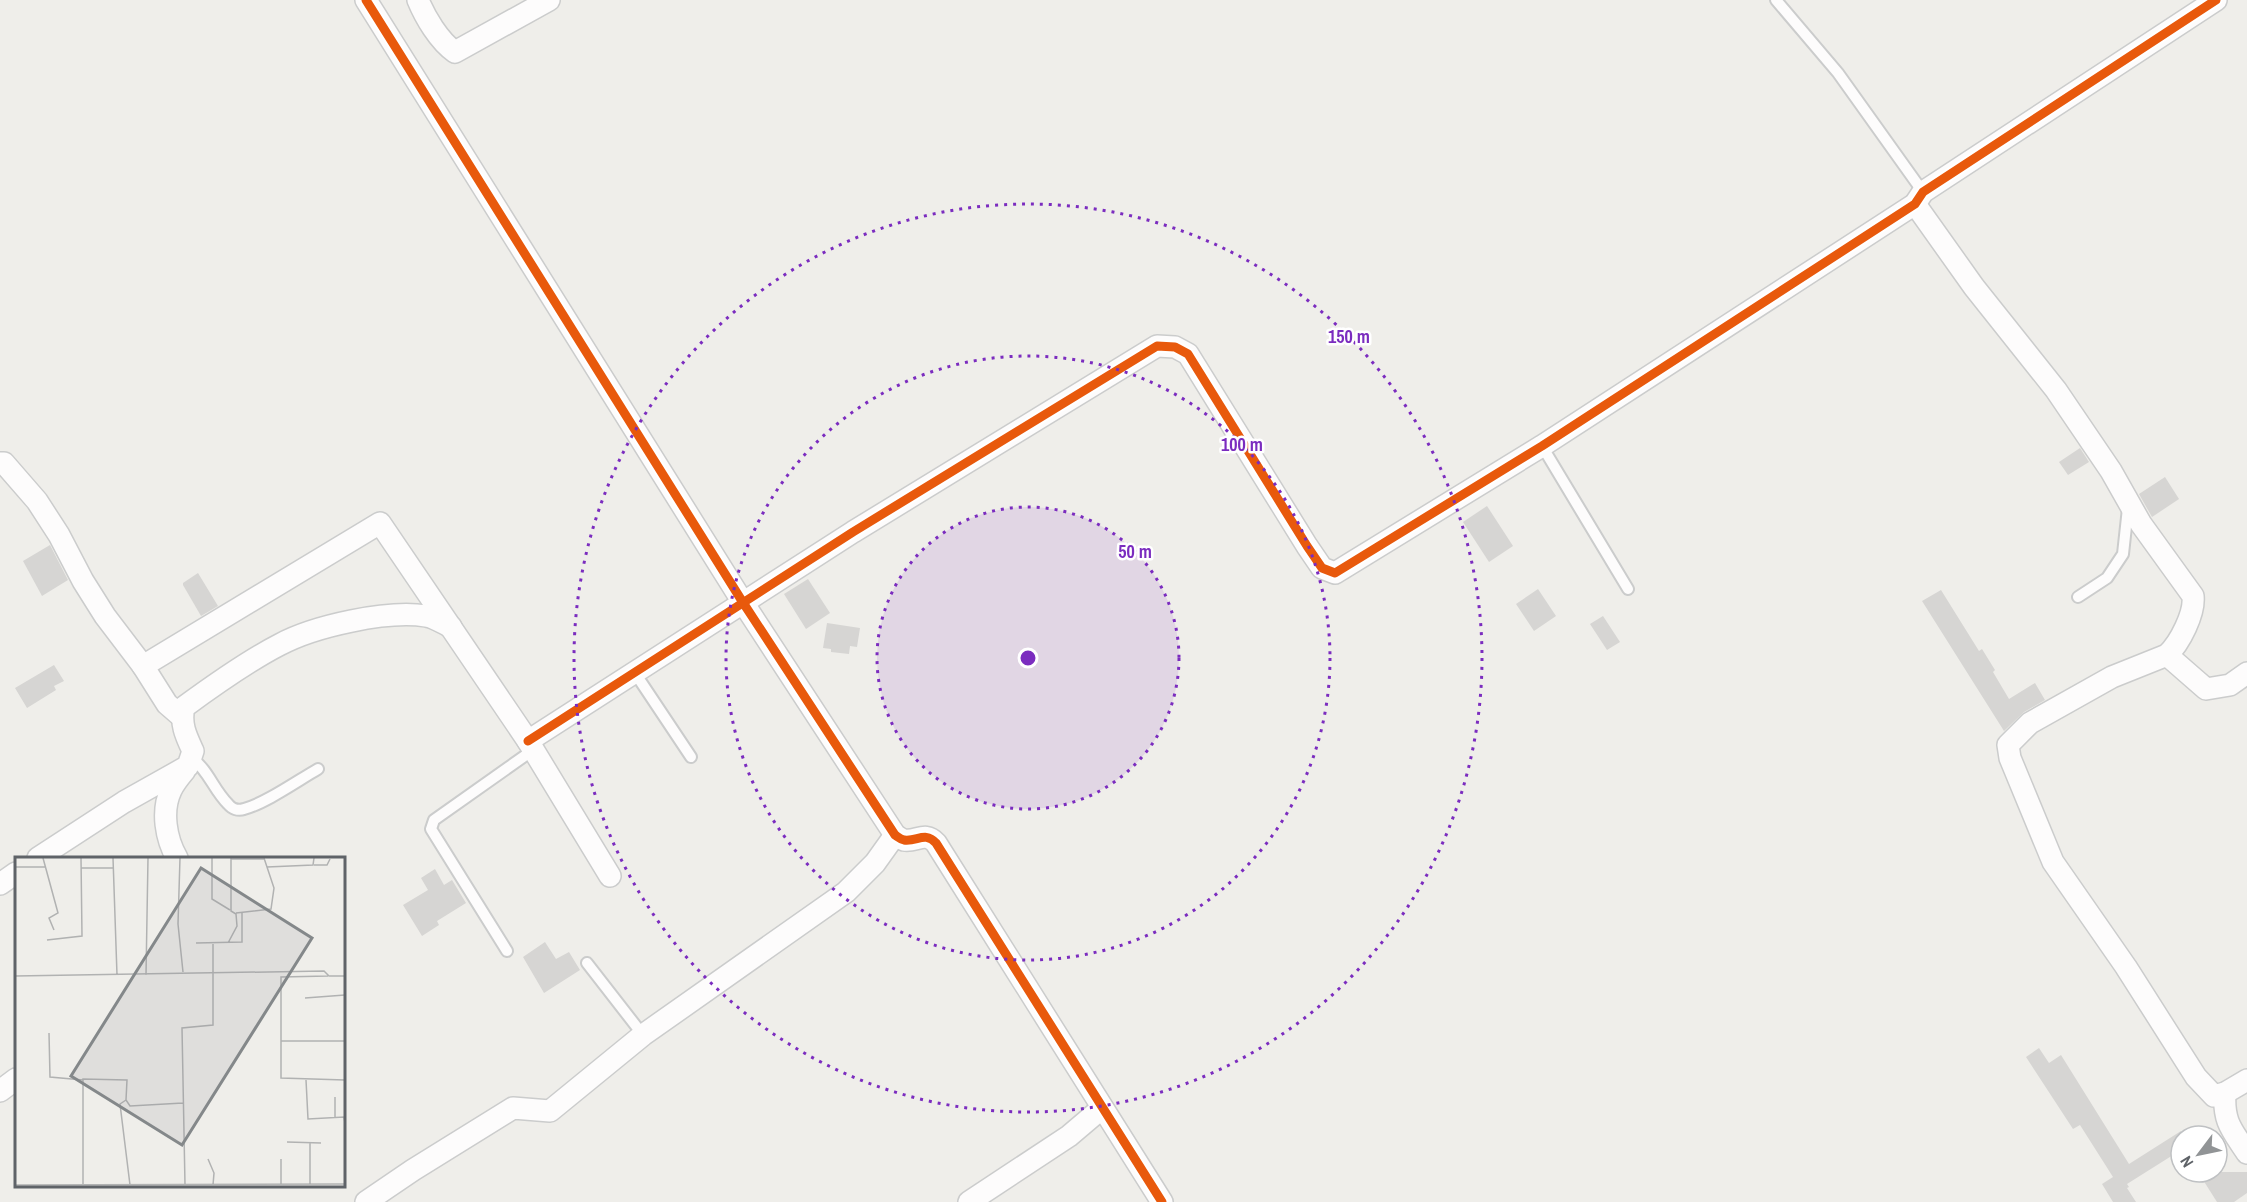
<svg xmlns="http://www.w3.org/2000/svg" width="2247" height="1202" font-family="'Archivo Narrow',sans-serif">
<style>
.building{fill:#d6d5d3}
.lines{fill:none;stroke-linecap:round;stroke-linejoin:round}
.service-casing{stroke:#cbcccc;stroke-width:14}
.minor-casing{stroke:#cbcccc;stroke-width:24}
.service{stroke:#fdfcfc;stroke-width:10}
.minor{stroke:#fdfcfc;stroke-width:21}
.cycleway-casing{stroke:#fff;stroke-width:13}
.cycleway{stroke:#e8590c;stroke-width:9}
.ring{fill:none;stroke:#7b2cbf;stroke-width:3;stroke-dasharray:3 6}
.inset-road{fill:none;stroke:#b1b2b2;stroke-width:1.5}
.view{fill:#84888a;fill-opacity:0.15;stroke:#84888a;stroke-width:3}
.inset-edge{fill:none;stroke:#5f6368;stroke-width:3}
.centre{fill:#7b2cbf;stroke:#fff;stroke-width:3}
.ring-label{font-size:18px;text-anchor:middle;font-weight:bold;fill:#7b2cbf;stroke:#fff;stroke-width:5;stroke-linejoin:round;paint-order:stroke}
</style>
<rect width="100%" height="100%" fill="#efeeea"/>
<g class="building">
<path d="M2080,448L2089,462L2068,475L2059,462Z"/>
<path d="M2165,477L2179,499L2152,517L2139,494Z"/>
<path d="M1487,506L1513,546L1489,562L1463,522Z"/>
<path d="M50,545L68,580L42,596L23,561Z"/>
<path d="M198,573L218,606L201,616L183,585V583Z"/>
<path d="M808,579L830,613L806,629L784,594Z"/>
<path d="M1538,589L1556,616L1534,631L1516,604Z"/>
<path d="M1941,590L1979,651L1982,649L1995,670L1993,672L2009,699L2035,683L2045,700L2024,712L2004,731L1922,601Z"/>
<path d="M1603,616L1620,642L1607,650L1590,624Z"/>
<path d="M827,623L860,628L857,647L850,646L849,654L831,652V649L823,648Z"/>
<path d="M54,665L64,681L54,686L56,690L27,708L15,688Z"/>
<path d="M435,869L444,885L452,880L466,903L437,921L439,925L422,936L403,905L428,890L421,878Z"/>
<path d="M545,942L556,959L569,952L580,970L544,993L523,957Z"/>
<path d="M2039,1048L2049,1063L2061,1055L2129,1164L2181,1131V1150L2127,1184L2129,1187L2127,1188L2136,1202H2113L2102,1184L2113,1177L2080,1125L2073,1129L2026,1057Z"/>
<path d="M2198,1172H2247V1193L2234,1202H2217Z"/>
</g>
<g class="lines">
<g class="service-casing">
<g id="service">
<path d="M1776,0L1838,73L1923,192"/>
<path d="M1542,446L1628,589"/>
<path d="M2078,597L2107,578L2123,554L2128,508"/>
<path d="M635,673L691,757"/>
<path d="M191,757C209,771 213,789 228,804C232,809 238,811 244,809C266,803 297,781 318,769"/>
<path d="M507,951L431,829L434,820L533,750"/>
<path d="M587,963L643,1035"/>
</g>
</g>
<g class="minor-casing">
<g id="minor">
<path d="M366,0L742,601L895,835C898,837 900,839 904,840C917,842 925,831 936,843L1162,1202"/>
<path d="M418,0C425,17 439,41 455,52L549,0"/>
<path d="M1915,204L1974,287L2056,390L2111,471L2141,524L2193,596C2195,613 2180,643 2167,655L2112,677L2030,723L2008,745L2010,758L2053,862L2126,967L2196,1077L2214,1096L2225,1093L2247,1080"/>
<path d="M0,463H4L37,501L59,535L83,581L105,616L143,666L167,704L182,717"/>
<path d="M2167,655L2206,689L2230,685L2247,673"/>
<path d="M143,666L380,523L528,741L610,876"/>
<path d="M528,741L853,532L1157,346L1175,347L1188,354L1307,546L1322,568L1335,573L1542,446L1915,204L1923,192L2216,0"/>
<path d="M38,858L124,802L188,766L193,751C186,736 180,724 184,707C214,685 246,662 279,645C314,626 387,610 426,616C434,617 443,623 451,627"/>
<path d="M177,858C166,839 161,811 171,790C174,783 180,776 185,770"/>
<path d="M0,884L16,873"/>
<path d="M0,1091L16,1079"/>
<path d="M2225,1093C2223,1122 2232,1130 2247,1153"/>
<path d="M366,1202L413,1170L513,1108L550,1111L643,1035L846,892L875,863L895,835"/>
<path d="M969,1202L1069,1136L1102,1108"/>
</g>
</g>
<use href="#service" class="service"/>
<use href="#minor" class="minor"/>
<g class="cycleway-casing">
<g id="cycleway">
<path d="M366,0L742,601L895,835C898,837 900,839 904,840C917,842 925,831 936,843L1162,1202"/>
<path d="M528,741L853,532L1157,346L1175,347L1188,354L1307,546L1322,568L1335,573L1542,446L1915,204L1923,192L2216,0"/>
</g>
</g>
<use href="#cycleway" class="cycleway"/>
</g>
<circle cx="1028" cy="658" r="151" fill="#7b2cbf" fill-opacity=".12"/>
<g class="ring">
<circle cx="1028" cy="658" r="151"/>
<circle cx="1028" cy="658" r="302"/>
<circle cx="1028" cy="658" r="454"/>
</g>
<g transform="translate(15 857)">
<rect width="330" height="330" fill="#efeeea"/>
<path class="inset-road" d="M28,1L43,56L34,61L39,73M98,1L102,118M165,1L163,67L168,115M197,1V42L215,53M216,2H249M299,8H312L315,2M0,10H30M252,10L298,8L299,1M66,11H99M221,56L256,52L259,31L249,1M32,83L67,79L66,1M181,86L227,85V55M213,86L222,69L221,57L216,54V1M131,118L133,1M0,119L309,114L314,119H330M313,119L266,120V221L330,223M290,141L330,138M34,176L35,220L68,223M266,184H330M291,223L293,262L329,260L330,266M320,240V261M111,243L105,247L115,328M272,285L306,286M295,286V327M193,302L199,316L198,328M68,327V222L112,223L111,243L115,249L168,246M266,327V302M0,328L330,327M170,328L167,171L198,168V87"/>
<path class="view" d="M186,11L297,81L167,288L56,219Z"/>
<rect width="330" height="330" class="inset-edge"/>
</g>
<circle cx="1028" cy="658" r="9" class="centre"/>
<g class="ring-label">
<text x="1349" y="343">150 m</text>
<text x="1242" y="451">100 m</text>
<text x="1135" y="558">50 m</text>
</g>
<g transform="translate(2199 1154) rotate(238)"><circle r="28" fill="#ffffff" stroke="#bfc1c3" stroke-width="1.5"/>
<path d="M0-4.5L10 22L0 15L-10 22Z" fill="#919496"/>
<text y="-9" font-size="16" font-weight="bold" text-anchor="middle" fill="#5f6368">N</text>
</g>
</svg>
